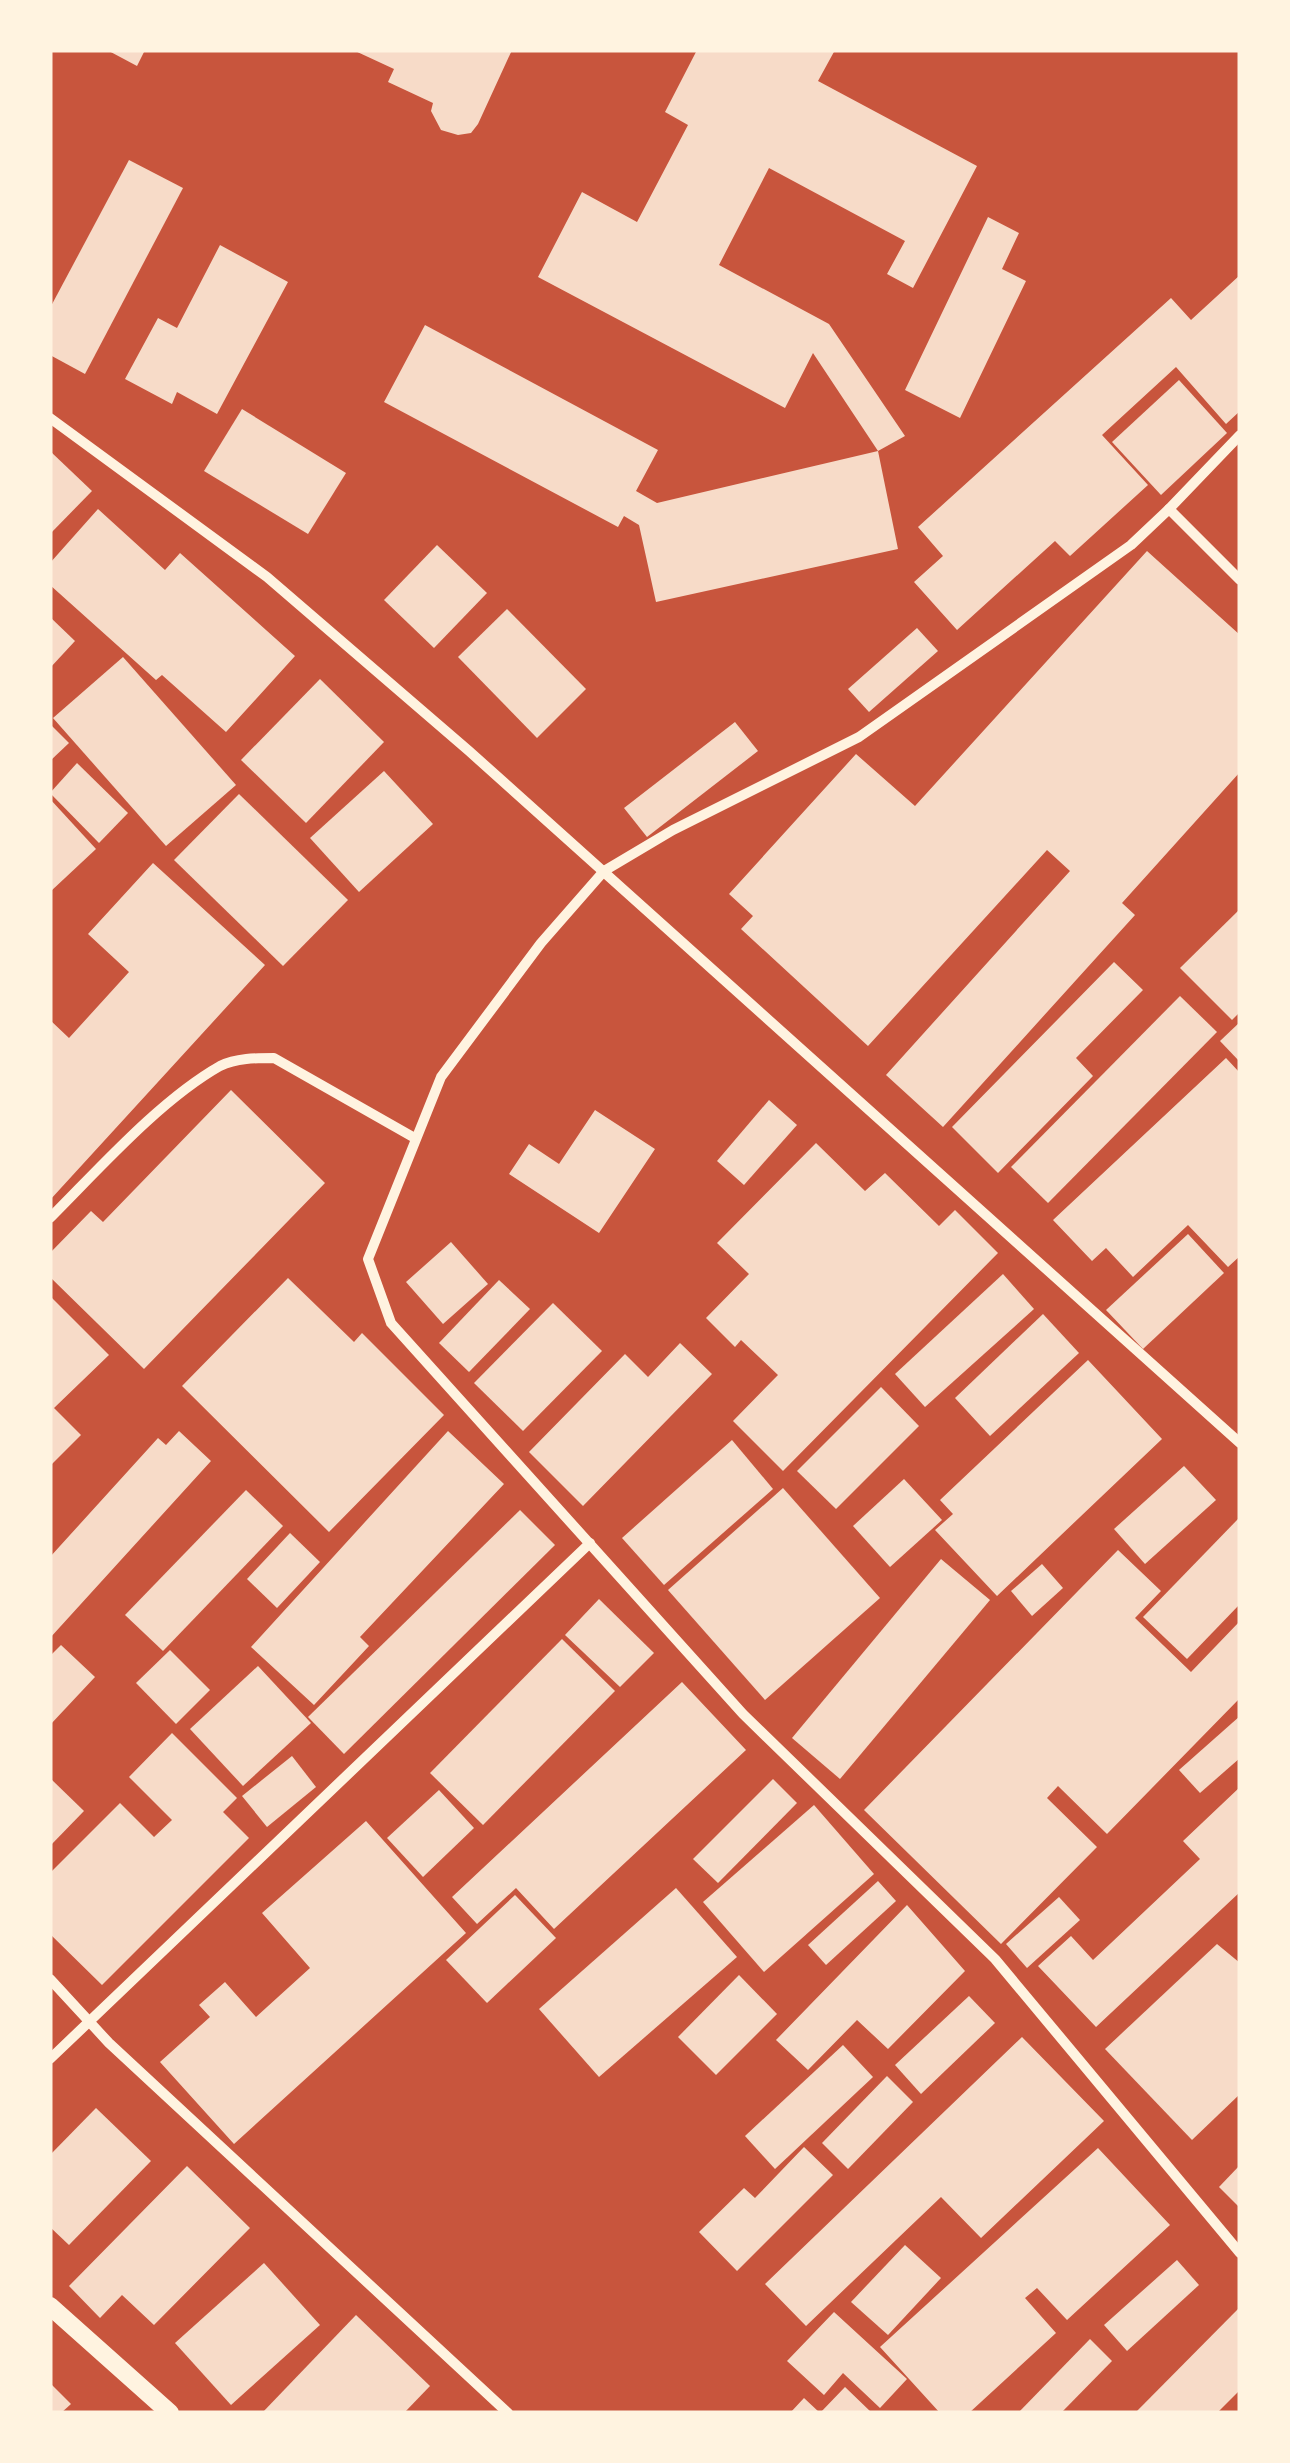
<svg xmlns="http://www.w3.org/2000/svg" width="1290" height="2463" font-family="'Alegreya Sans',sans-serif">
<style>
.building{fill:#f7dbc8}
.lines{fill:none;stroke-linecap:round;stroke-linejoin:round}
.minor{stroke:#fff3e0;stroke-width:10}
.tertiary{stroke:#fff3e0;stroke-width:18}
</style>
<rect width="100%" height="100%" fill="#c8553d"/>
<g class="building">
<path d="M107,50H145L137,66Z"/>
<path d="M353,50H512L478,124L471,133L458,135L441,130L431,111L433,103L388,82L394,69Z"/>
<path d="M697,50H835L818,81L977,166L913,288L887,274L905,241L769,168L719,265L829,324L905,436L878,451L813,353L785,408L538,277L582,192L637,222L688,125L665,112Z"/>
<path d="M129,160L183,188L85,374L50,355V308Z"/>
<path d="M988,217L1019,233L1002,269L1026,281L960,418L905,390Z"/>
<path d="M220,245L288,282L217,414L177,392L172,404L125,379L158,318L177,328Z"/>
<path d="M1240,275V411L1226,424L1176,367L1102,435L1148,485L1070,556L1055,541L957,630L914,582L943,556L918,527L1171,298L1191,320Z"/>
<path d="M425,325L658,450L636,491L657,503L878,451L898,549L656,602L639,525L624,516L618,527L384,402Z"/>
<path d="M1179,380L1227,433L1161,495L1112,442Z"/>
<path d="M242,409L346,473L308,534L204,471Z"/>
<path d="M50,451L92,491L50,534Z"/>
<path d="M98,509L165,570L180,553L295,656L226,732L162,675L156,680L50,585V563Z"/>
<path d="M437,545L487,593L434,648L384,600Z"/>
<path d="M1147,551L1240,635V772L1122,903L1135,915L943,1127L886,1075L1070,871L1047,850L868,1046L741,929L753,916L729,894L856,754L915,806Z"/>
<path d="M507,609L586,689L537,738L458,657Z"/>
<path d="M50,617L75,641L50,668Z"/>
<path d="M917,628L938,651L869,712L848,689Z"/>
<path d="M123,657L236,785L166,846L53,718Z"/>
<path d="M320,679L384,742L306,823L241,760Z"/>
<path d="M735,722L758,751L647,837L624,808Z"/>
<path d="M50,724L69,743L50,761Z"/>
<path d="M77,763L128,813L99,843L50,793Z"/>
<path d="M384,771L433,824L359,892L310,838Z"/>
<path d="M239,794L348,900L283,966L174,860Z"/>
<path d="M50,799L96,849L50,892Z"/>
<path d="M153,863L265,965L50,1200V1020L69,1038L129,972L88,934Z"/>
<path d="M1240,909V1012L1232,1020L1180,968Z"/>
<path d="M1114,962L1143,990L1076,1058L1093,1076L998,1173L952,1127Z"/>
<path d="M1180,996L1217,1032L1048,1203L1011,1167Z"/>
<path d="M1240,1022V1062L1220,1041Z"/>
<path d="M1226,1058L1240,1073V1256L1228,1267L1188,1225L1133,1277L1106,1248L1092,1261L1053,1220Z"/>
<path d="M231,1090L325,1183L144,1369L50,1277V1253L91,1211L103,1222Z"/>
<path d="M769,1100L797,1125L744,1185L717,1161Z"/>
<path d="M595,1110L655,1149L599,1233L509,1174L529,1144L559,1164Z"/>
<path d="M816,1143L865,1191L885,1173L939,1226L955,1210L998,1253L783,1471L733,1421L778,1375L741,1340L735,1347L706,1318L749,1274L717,1243Z"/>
<path d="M1188,1234L1224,1273L1143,1349L1106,1310Z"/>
<path d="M451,1242L488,1284L443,1324L406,1282Z"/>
<path d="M1003,1274L1034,1309L925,1407L895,1374Z"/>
<path d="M288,1278L354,1342L362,1333L444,1415L329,1532L182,1386Z"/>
<path d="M499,1280L530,1309L469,1372L439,1343Z"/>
<path d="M50,1296L109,1355L54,1408L81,1435L50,1466Z"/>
<path d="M553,1303L602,1351L523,1431L474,1383Z"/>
<path d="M1043,1314L1079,1353L990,1436L955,1398Z"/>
<path d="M680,1343L712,1374L583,1506L529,1452L625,1354L648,1377Z"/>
<path d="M1088,1360L1162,1439L997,1596L935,1530L953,1514L940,1500Z"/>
<path d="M881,1387L919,1426L836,1509L797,1471Z"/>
<path d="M179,1431L211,1461L50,1638V1557L158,1438L166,1445Z"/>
<path d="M448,1431L504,1484L360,1637L369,1646L314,1705L251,1647Z"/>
<path d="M732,1440L773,1489L664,1585L622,1538Z"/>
<path d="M1184,1466L1216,1500L1145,1564L1114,1529Z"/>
<path d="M904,1479L942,1520L890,1567L853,1526Z"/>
<path d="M783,1488L880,1598L765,1700L668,1590Z"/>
<path d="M246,1490L283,1526L163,1651L125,1615Z"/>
<path d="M520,1510L555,1545L344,1754L308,1717Z"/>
<path d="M1238,1519L1240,1604L1187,1659L1143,1617Z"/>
<path d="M290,1533L320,1562L277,1608L247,1579Z"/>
<path d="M1118,1550L1161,1591L1135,1618L1191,1672L1240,1621V1698L1107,1834L1058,1786L1047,1798L1097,1847L1001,1944L864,1810Z"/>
<path d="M941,1559L990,1600L840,1779L792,1738Z"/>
<path d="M1042,1564L1063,1588L1032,1616L1011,1591Z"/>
<path d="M599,1599L654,1653L620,1687L565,1635Z"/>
<path d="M562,1639L615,1691L483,1825L430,1773Z"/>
<path d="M61,1645L95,1677L50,1725V1656Z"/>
<path d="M170,1650L210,1690L176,1724L136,1683Z"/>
<path d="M258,1666L311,1723L243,1786L190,1729Z"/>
<path d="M682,1682L746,1750L554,1929L516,1888L477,1924L452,1897Z"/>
<path d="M1240,1716V1758L1200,1793L1179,1770Z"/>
<path d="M172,1733L237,1798L223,1812L249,1838L102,1985L50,1934V1873L120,1803L154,1837L172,1820L129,1777Z"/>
<path d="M292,1756L316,1787L267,1827L242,1796Z"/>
<path d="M50,1778L84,1811L50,1846Z"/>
<path d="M773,1779L797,1803L718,1883L693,1859Z"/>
<path d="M1240,1787V1892L1096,2027L1038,1966L1071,1936L1093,1960L1200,1859L1183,1841Z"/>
<path d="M439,1790L474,1828L423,1877L387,1838Z"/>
<path d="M814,1805L874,1874L764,1972L703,1902Z"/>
<path d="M366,1821L466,1933L234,2144L160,2062L210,2017L199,2005L225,1982L256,2017L310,1968L262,1913Z"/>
<path d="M878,1881L896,1901L826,1965L808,1945Z"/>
<path d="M676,1888L737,1957L599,2077L539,2009Z"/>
<path d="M515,1895L556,1938L487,2003L446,1960Z"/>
<path d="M1059,1897L1080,1920L1027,1968L1006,1944Z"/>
<path d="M907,1905L965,1971L888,2049L857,2020L808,2070L776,2040Z"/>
<path d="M1217,1944L1240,1963V2094L1192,2140L1105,2049Z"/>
<path d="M739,1975L777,2014L716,2075L678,2037Z"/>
<path d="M969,1996L995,2023L921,2094L895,2065Z"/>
<path d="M1022,2037L1104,2121L981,2238L941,2197L806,2326L765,2284Z"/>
<path d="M843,2045L873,2077L775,2169L745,2136Z"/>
<path d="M887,2076L913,2102L848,2169L822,2143Z"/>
<path d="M96,2108L151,2161L69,2245L50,2227V2155Z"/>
<path d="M804,2147L833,2175L737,2271L699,2232L744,2188L755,2198Z"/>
<path d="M1098,2148L1170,2225L1067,2320L1037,2288L1025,2298L1056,2333L969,2413H940L880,2347Z"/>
<path d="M1240,2165V2208L1219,2187Z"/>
<path d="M187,2166L250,2228L154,2325L122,2295L100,2318L69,2286Z"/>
<path d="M905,2245L941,2278L888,2335L851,2302Z"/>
<path d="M1177,2260L1199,2285L1127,2351L1104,2325Z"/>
<path d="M264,2263L320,2325L231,2405L175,2343Z"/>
<path d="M1240,2307V2390L1217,2413H1135Z"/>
<path d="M834,2312L907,2379L880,2408L843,2373L824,2395L787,2361Z"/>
<path d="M356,2315L430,2386L404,2413H262Z"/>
<path d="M1090,2339L1112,2361L1061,2413H1018Z"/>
<path d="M50,2383L71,2404L61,2413H50Z"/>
<path d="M845,2387L872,2413H790L804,2398L820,2413Z"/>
</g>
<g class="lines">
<g class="minor">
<path d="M50,418L267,577L469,751L1240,1443"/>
<path d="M1169,509L1240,435"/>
<path d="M1240,580L1169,509L1131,545L859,737L673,830L604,871L541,943L441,1077L368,1259L391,1323L743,1714L995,1959L1240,2253"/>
<path d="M50,1218C99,1169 160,1100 220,1066C236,1058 256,1058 274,1058L413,1137"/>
<path d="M50,1979L109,2043L508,2413"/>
<path d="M50,2059L590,1543"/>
</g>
<path class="tertiary" d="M50,2306L170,2413"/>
</g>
<rect width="1290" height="2463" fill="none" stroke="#fff3e0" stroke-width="105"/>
</svg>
